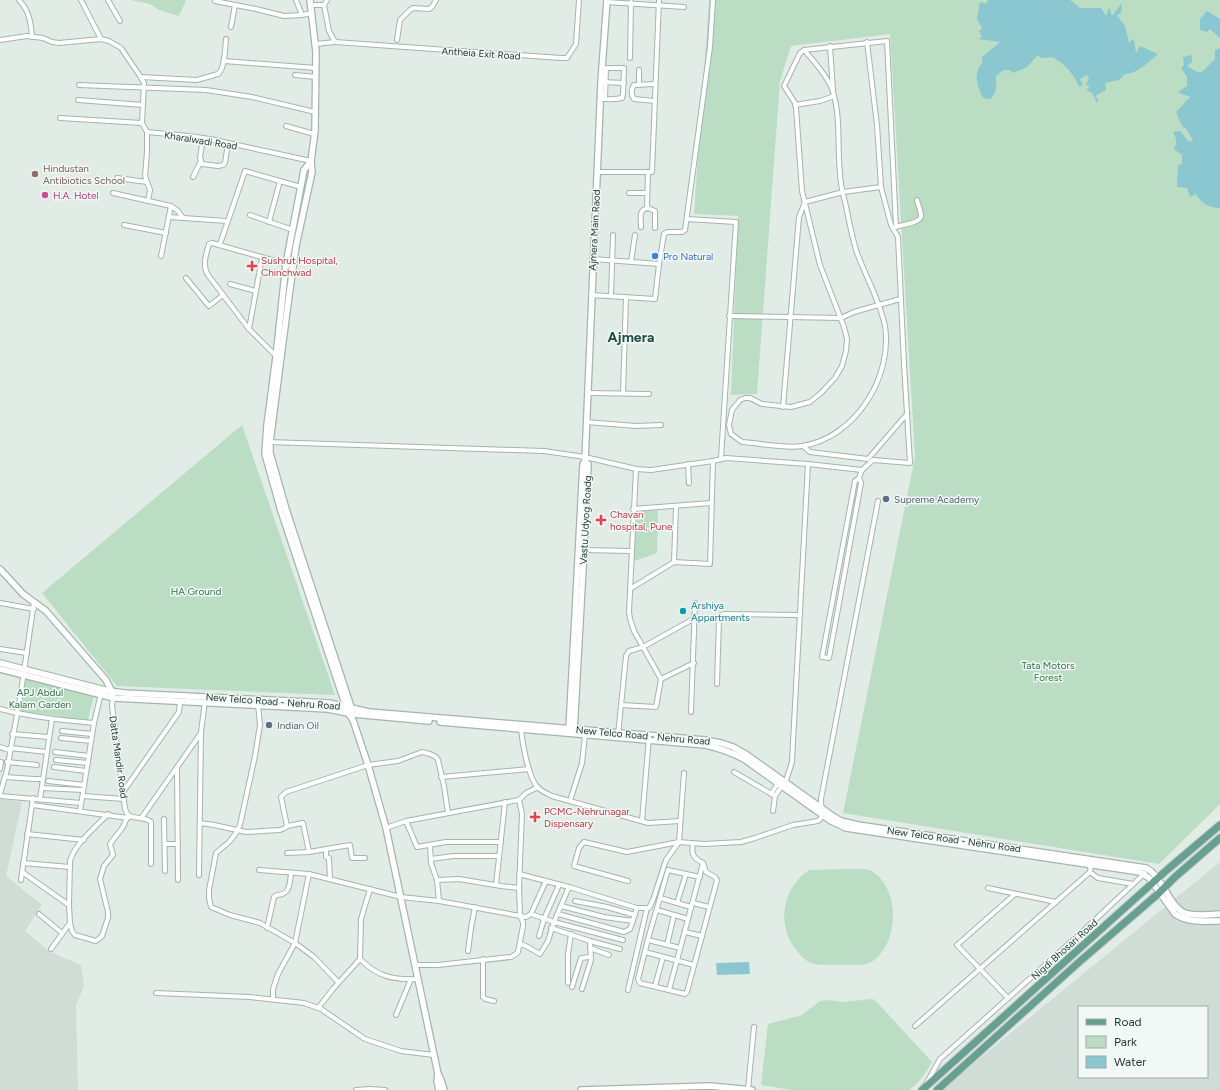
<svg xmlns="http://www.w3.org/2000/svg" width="1220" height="1090" font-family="Figtree,sans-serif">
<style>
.built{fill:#d0dcd6;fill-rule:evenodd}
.green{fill:#bbddc3}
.water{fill:#8bc7d0}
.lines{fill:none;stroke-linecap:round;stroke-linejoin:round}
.minor-casing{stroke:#a5b4ae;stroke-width:6}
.tertiary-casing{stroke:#a5b4ae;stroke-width:8}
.primary-casing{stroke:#c1c8c6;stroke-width:9}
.minor{stroke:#fff;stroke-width:4}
.tertiary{stroke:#fff;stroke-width:5.5}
.primary{stroke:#67a090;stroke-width:7}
.education-dot{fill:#8d6e63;stroke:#f2f8f5;stroke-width:1.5}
.hotel-dot{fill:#d1479c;stroke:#f2f8f5;stroke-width:1.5}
.shop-dot{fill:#3f7fe0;stroke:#f2f8f5;stroke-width:1.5}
.health-dot{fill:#e0444e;stroke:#f2f8f5;stroke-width:1.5}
.service-dot{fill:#5c6f8a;stroke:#f2f8f5;stroke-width:1.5}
.culture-dot{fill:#0f9aa8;stroke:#f2f8f5;stroke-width:1.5}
.labels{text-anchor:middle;stroke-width:3;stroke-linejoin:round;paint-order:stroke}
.street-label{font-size:10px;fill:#223c35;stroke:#f2f8f5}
.education-label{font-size:10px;fill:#785e54;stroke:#f2f8f5;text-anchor:start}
.hotel-label{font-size:10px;fill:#b23c85;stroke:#f2f8f5;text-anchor:start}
.shop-label{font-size:10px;fill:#366cbe;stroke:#f2f8f5;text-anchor:start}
.health-label{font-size:10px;fill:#be3a42;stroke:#f2f8f5;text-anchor:start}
.service-label{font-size:10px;fill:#4e5e75;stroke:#f2f8f5;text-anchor:start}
.park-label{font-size:10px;fill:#2d7346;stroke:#f2f8f5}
.culture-label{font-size:10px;fill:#0d838f;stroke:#f2f8f5;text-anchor:start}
.district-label{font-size:14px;font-weight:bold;fill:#1f4e42;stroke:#f2f8f5}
</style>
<rect width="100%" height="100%" fill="#e2ece7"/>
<g class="built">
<path d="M0,799L22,802L6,876L42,905L25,931L50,952L81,965L84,986L76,1005L78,1090H0Z"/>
<path d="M1220,862V1090H941ZM1079,1007H1207V1077H1079Z"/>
</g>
<g class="green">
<path d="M130,0H186L179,16L159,10L150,4Z"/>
<path d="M709,0H1220V804L1159,864L843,813L915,457L890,34L791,46L780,81L757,394L731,395L738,216L694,214Z"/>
<path d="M242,425L335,695L117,686L42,593Z"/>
<path d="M658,510L657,553L632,562L635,511Z"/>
<path d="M24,677L94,695L88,720L20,711Z"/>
<path d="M809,870C819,870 864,868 870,870C896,884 899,926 884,949C871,967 865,965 845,965C836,964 819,966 811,963C804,960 798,953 794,947C776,921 784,887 809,870Z"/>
<path d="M872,999L875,1000L932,1062C925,1074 920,1082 909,1090H793L761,1085L768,1024L802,1015L820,1001L827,1000L843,1002Z"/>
</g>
<g class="water">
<path d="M988,0H1070L1080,8H1101L1106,16L1109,7L1112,16L1121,4L1122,6L1121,13L1117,15L1125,26L1129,43L1133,39L1134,40L1136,53L1140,46L1158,54C1148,63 1138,73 1125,74L1119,80L1105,83L1106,90L1095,96L1098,99L1097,103L1092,93L1086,90L1091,85L1088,86L1086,84L1089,79L1087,75L1080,79L1083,85L1079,86C1074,75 1065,64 1054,58C1050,57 1045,58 1041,58L1038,55L1027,67L1013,73L1010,70H1004L996,76C996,86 998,91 990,99L983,98C978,87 972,74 982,63V57L1000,42L978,39L982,37L979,31L982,28L977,19L980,2L986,4Z"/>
<path d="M1207,11L1220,19V38L1210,29L1207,32L1200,30V19Z"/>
<path d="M1220,48V208C1209,208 1201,203 1196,194L1190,197L1187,188L1177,187L1178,165L1182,164V155L1174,149C1177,143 1177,139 1173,132L1180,131L1189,142L1193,140L1186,128L1182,126L1176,112L1190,97L1178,92L1187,86V77L1181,68L1184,65L1183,57L1191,55L1192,57V62L1187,66L1197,72H1202L1215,59V50Z"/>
<path d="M749,962L750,974L717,975L716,963Z"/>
</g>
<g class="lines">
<g class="minor-casing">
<g id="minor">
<path d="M19,0C29,11 31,22 32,37"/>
<path d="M81,0L101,39"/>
<path d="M108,0L120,21"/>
<path d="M296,0L302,15L312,13"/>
<path d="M327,0L324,5L329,31L335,42L561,58H567L576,44L579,0"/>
<path d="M215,1L256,9L284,16L302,15"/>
<path d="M606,2L684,7"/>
<path d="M311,5H324"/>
<path d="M231,27L235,5"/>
<path d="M0,40L27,36L43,38L52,42L59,43L101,39L109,41L121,48L140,76L144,83L142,123L147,132V152L145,176L150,190L148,201"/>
<path d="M397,40L400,20L410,10L413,8L429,9L432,7L436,0"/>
<path d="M316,44L335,42"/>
<path d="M830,46L833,90"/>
<path d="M804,50C813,60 830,80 833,92C841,118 837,146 840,173C840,184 843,195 846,206C849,221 852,238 857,253C866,277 880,301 885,326C893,377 855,438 802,446C785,449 760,443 742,442L731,434L729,425L732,410L740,400L745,398H750L762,404L791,407L810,402L821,393L835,378L842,366L846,351L847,339L844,327L820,265L802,191L796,108L795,103L784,86L800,53L804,50L887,41L896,227"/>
<path d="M630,58L631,2"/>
<path d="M224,61L316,68"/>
<path d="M295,75L316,77"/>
<path d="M141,77L197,80L218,74C225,69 225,48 226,39"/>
<path d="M602,82L624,83"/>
<path d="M79,85L206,90L252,97L315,112"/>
<path d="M639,85V70"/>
<path d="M600,99C607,99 614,100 622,98L623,94L624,68H606L605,99"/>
<path d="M78,100L143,105"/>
<path d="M655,101L634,99C631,95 631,89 634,85L655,84"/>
<path d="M795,105L820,101L834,96"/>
<path d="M60,118L142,123"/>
<path d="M286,126L314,134"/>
<path d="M147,132L189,136L210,139L311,161"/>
<path d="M203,138L200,158L202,164L218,166L223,165L225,163L228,143"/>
<path d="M597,172H652L659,0"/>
<path d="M648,172L647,205L648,208L655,211V228"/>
<path d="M193,177L201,161"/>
<path d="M117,178L147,182"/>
<path d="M113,193L171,206L178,211L183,218"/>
<path d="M629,193H647"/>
<path d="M250,215L293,230"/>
<path d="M169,217L227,221"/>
<path d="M687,219L736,222L721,458"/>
<path d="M269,222L280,181"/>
<path d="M124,225L166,233"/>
<path d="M641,227C641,218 638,210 648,208"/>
<path d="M895,227C901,225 921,223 921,216C921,211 918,205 917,200"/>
<path d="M220,244L245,171L301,187"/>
<path d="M161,256L171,206"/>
<path d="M593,259L659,264"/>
<path d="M631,262L635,235"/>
<path d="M186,278L209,306L223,295"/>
<path d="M230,284L256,291"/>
<path d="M591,295L655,299L659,264L664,234L667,232H682L685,230L710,47L713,0"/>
<path d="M611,296L613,235"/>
<path d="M729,316L841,318L854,312L900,299"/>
<path d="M249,329L262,258"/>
<path d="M277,357L249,329L208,275C202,266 206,254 209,244L212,243L293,266"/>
<path d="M588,393L649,394"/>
<path d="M623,393L626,297"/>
<path d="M783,407L799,217L805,202L843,192L881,187"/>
<path d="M586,422L636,426L661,425"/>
<path d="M268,442L544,451L585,457L636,469L651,470L713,461L726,458L808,464L862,470"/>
<path d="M803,446L810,452L868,459L907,414"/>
<path d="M688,464L689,483"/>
<path d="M859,478L861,483L829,658L822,657L855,481L859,478L862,470L873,460L910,463L904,364L898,237L891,225L881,187L877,125L867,42"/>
<path d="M633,509L711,503"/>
<path d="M584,550L631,551"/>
<path d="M674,562L676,506"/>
<path d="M630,589L674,562L710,564L713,461"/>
<path d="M0,603L34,609"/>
<path d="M0,649L27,653"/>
<path d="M661,679L694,663"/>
<path d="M717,684L719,619L721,615L724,614L799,615"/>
<path d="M113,698L112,706L125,809L128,815"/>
<path d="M258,704L260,725L255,756L240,825L236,833L229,842L216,853L209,890V898L211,907L230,915L260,923L295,943L314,957L338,982"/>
<path d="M621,705L656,707L661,679L634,631L630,619L629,612L636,469"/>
<path d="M0,709C31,717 62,720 94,723"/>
<path d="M691,712L695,603"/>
<path d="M521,727C522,742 528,777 538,788C542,791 547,794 552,796L648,823L680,821"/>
<path d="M62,731L92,734"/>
<path d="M12,734L49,737"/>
<path d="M618,735L626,656L629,651L643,647L695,618"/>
<path d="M61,738L91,741"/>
<path d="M0,747L9,750"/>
<path d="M10,748L47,752"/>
<path d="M55,752L89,756"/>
<path d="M56,760L88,763"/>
<path d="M7,762L37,765"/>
<path d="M54,767L86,771"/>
<path d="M177,767L178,880"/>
<path d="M0,769L1,762"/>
<path d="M734,772L775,796"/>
<path d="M5,777L34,779H43"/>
<path d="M441,777L529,769"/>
<path d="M48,781L84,785"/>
<path d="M785,784L792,762L793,742L808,464"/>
<path d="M42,788L83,790"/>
<path d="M123,792L179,712L180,702"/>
<path d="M0,794L7,770L21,692L34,602"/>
<path d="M771,794L778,783"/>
<path d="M0,796L81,803"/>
<path d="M83,796L124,799"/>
<path d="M40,799L52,719"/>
<path d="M570,801L582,763L585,735"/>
<path d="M32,805L128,818"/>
<path d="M80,811L94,723L101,693"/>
<path d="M773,811L775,796L782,786"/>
<path d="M108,814C95,828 75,843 70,861L69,905L70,923L72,931L75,935L96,941L102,936L108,918V912L100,879L104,866L113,855L110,844L123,827L128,815"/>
<path d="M128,815C136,820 144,816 151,822V864"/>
<path d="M142,817L201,733"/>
<path d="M164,819L165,871"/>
<path d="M406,821L417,847L446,842H501"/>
<path d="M642,821L649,737"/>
<path d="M200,823L214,825L246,832L280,830L285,828L287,826L303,823L309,852L350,845L352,858H365"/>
<path d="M287,826L281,797L286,792L368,765L398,761L422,752L430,754L436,757L438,760L444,786L448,813"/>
<path d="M386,828L406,821L519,800L526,793L538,787"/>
<path d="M27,834L84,840"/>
<path d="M165,844H178"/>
<path d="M430,845L431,863L437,880"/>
<path d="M326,849V857L329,858L330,879"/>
<path d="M287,853L309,852"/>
<path d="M431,859L453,856H499"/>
<path d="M23,863L70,867"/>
<path d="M259,870L309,874L401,897L439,901L526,917L531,914L546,881"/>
<path d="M22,872L69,905"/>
<path d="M1090,872L1098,878L1133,884"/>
<path d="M519,874L569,887"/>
<path d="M199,875L201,732L205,701"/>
<path d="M700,877L668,870L648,939L638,979L640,983L685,994L687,992L717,880L715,877L706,872L703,863"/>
<path d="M21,880L33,798"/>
<path d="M628,881L574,866L579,848L584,842L627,852L679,842L704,844L741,842L755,838L793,825L818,821C826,815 820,807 821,799L878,501"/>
<path d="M496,885L505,802"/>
<path d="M988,888L1056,902"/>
<path d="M660,898L691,907"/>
<path d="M439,901L437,880L459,879L501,886L519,888"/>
<path d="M575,901L607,907L635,915"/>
<path d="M677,903L686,874"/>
<path d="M693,903L709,907"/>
<path d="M561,906L604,917L633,921"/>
<path d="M657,910L688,919"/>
<path d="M39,914L62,933"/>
<path d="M531,914L554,922L569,887L637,908H649L653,900L666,860L679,842L684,773"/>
<path d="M558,914L624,932L630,929L637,908"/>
<path d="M267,928L274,897L277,895C290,895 290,883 291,873"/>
<path d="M551,928L590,941L620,949"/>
<path d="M685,932L702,936"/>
<path d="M539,936L544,919L559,885"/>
<path d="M648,940L680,948"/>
<path d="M520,944L526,946L540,954L548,941L554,922L623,940"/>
<path d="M667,945L674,915"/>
<path d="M590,948L609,955"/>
<path d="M51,949L70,923"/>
<path d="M468,951L471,928L475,907"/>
<path d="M645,952L694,965"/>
<path d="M360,959L361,919L370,889"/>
<path d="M360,959C378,977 393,980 418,979"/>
<path d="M483,959V997L485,999L494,1001"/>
<path d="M415,965H438L511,957L516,954L518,952L523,926V922L520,916L519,888L522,814L519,800"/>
<path d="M568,983V954L571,934"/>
<path d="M655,986L663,957"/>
<path d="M572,987L581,958L590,957"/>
<path d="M582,989L591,960L590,941"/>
<path d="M628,990L647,908"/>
<path d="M669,990L703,863C693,858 691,854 693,843"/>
<path d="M156,993L250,997L304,1003L321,1009L365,1039L401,1051L434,1055"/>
<path d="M1008,998L957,945L1015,894"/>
<path d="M273,999V989L278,974L295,943L309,874"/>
<path d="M318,1008L333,989L360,959"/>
<path d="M396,1015L411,979"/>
<path d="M915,1026L1090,872L1091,863"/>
<path d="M926,1084L940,1059L1082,932L1145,873"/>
<path d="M748,1089L754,1027"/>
<path d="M356,1090L370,1089L385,1090"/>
</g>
</g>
<g class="tertiary-casing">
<g id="tertiary">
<path d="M310,0L316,52L315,131L311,161L312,172L296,246L288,303L270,442V453L286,509L352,710"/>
<path d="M311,161L304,170L286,264L276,357L267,425L265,454L281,511L348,713L353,720L368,765L386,828L434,1055L438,1074L437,1081L439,1090"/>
<path d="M0,569L23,594L46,611L106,680L113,694"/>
<path d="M0,663L109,691L125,693L329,703L369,712L705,740L721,743L733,747L747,755L834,817L841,821L858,825L1146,868C1164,877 1170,911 1188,914C1198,916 1210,915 1220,914"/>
<path d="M0,669L114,698L328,709L353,714L429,721"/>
<path d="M440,722L705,745C719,748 731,752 744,759L831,821L846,828L1140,872L1149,878L1175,914C1188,923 1205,921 1220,921"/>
<path d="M569,730L583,464L585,461L601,82L607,0"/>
<path d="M574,731L584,550L588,464L585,461"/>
<path d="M438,1074L441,1080L444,1090"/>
<path d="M581,1090L710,1086L752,1090"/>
</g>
</g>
<g class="primary-casing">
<g id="primary">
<path d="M922,1090L1168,869L1220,825"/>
<path d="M937,1090L1078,963L1159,893L1175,877L1220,838"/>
</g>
</g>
<use href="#minor" class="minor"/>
<use href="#tertiary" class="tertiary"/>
<use href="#primary" class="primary"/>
</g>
<circle class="education-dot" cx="35" cy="174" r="4"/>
<circle class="hotel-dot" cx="45" cy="195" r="4"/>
<circle class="shop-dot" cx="655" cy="256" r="4"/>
<g class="health-dot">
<path d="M250 260h4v4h4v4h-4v4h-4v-4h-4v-4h4z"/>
<path d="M599 514h4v4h4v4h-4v4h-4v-4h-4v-4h4z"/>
<path d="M533 811h4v4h4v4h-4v4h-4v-4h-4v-4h4z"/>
</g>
<g class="service-dot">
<circle cx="886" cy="499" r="4"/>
<circle cx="269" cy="725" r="4"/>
</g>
<circle class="culture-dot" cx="683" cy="611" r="4"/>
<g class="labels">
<g class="street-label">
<text transform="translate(481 53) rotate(4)" y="4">Antheia Exit Road</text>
<text transform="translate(201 140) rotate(9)" y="4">Kharalwadi Road</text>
<text transform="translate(594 230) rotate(-87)" y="4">Ajmera Main Raod</text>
<text transform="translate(585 520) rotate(-87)" y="4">Vastu Udyog Roadg</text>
<text transform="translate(273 701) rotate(4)" y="4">New Telco Road - Nehru Road</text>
<text transform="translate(643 735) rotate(5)" y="4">New Telco Road - Nehru Road</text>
<text transform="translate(119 757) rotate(82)" y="4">Datta Mandir Road</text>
<text transform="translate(954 839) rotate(8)" y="4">New Telco Road - Nehru Road</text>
<text transform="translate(1064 949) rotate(-42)" y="4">Nigdi Bhosari Road</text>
</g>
<g class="education-label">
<text x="43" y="172">Hindustan<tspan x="43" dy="12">Antibiotics School</tspan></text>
</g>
<g class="hotel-label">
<text x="53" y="199">H.A. Hotel</text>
</g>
<g class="shop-label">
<text x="663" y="260">Pro Natural</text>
</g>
<g class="health-label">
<text x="261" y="264">Sushrut Hospital,<tspan x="261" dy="12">Chinchwad</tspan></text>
<text x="610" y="518">Chavan<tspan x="610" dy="12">hospital, Pune</tspan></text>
<text x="544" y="815">PCMC-Nehrunagar<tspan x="544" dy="12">Dispensary</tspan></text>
</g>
<g class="service-label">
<text x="894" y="503">Supreme Academy</text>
<text x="277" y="729">Indian Oil</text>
</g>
<g class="park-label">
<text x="196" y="595">HA Ground</text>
<text x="1048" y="669">Tata Motors<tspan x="1048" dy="12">Forest</tspan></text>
<text x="40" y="696">APJ Abdul<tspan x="40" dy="12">Kalam Garden</tspan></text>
</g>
<g class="culture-label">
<text x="691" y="609">Arshiya<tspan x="691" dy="12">Appartments</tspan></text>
</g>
<g class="district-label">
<text x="631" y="342">Ajmera</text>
</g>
</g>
<rect x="1078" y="1006" width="130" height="72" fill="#f2f8f5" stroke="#9fada8"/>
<rect x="1086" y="1019" width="20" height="6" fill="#67a090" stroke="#9fada8"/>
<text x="1114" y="1026" font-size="12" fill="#223c35">Road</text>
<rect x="1086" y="1036" width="20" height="12" fill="#bbddc3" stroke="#9fada8"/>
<text x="1114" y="1046" font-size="12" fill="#223c35">Park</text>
<rect x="1086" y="1056" width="20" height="12" fill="#8bc7d0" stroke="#9fada8"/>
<text x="1114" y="1066" font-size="12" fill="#223c35">Water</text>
</svg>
